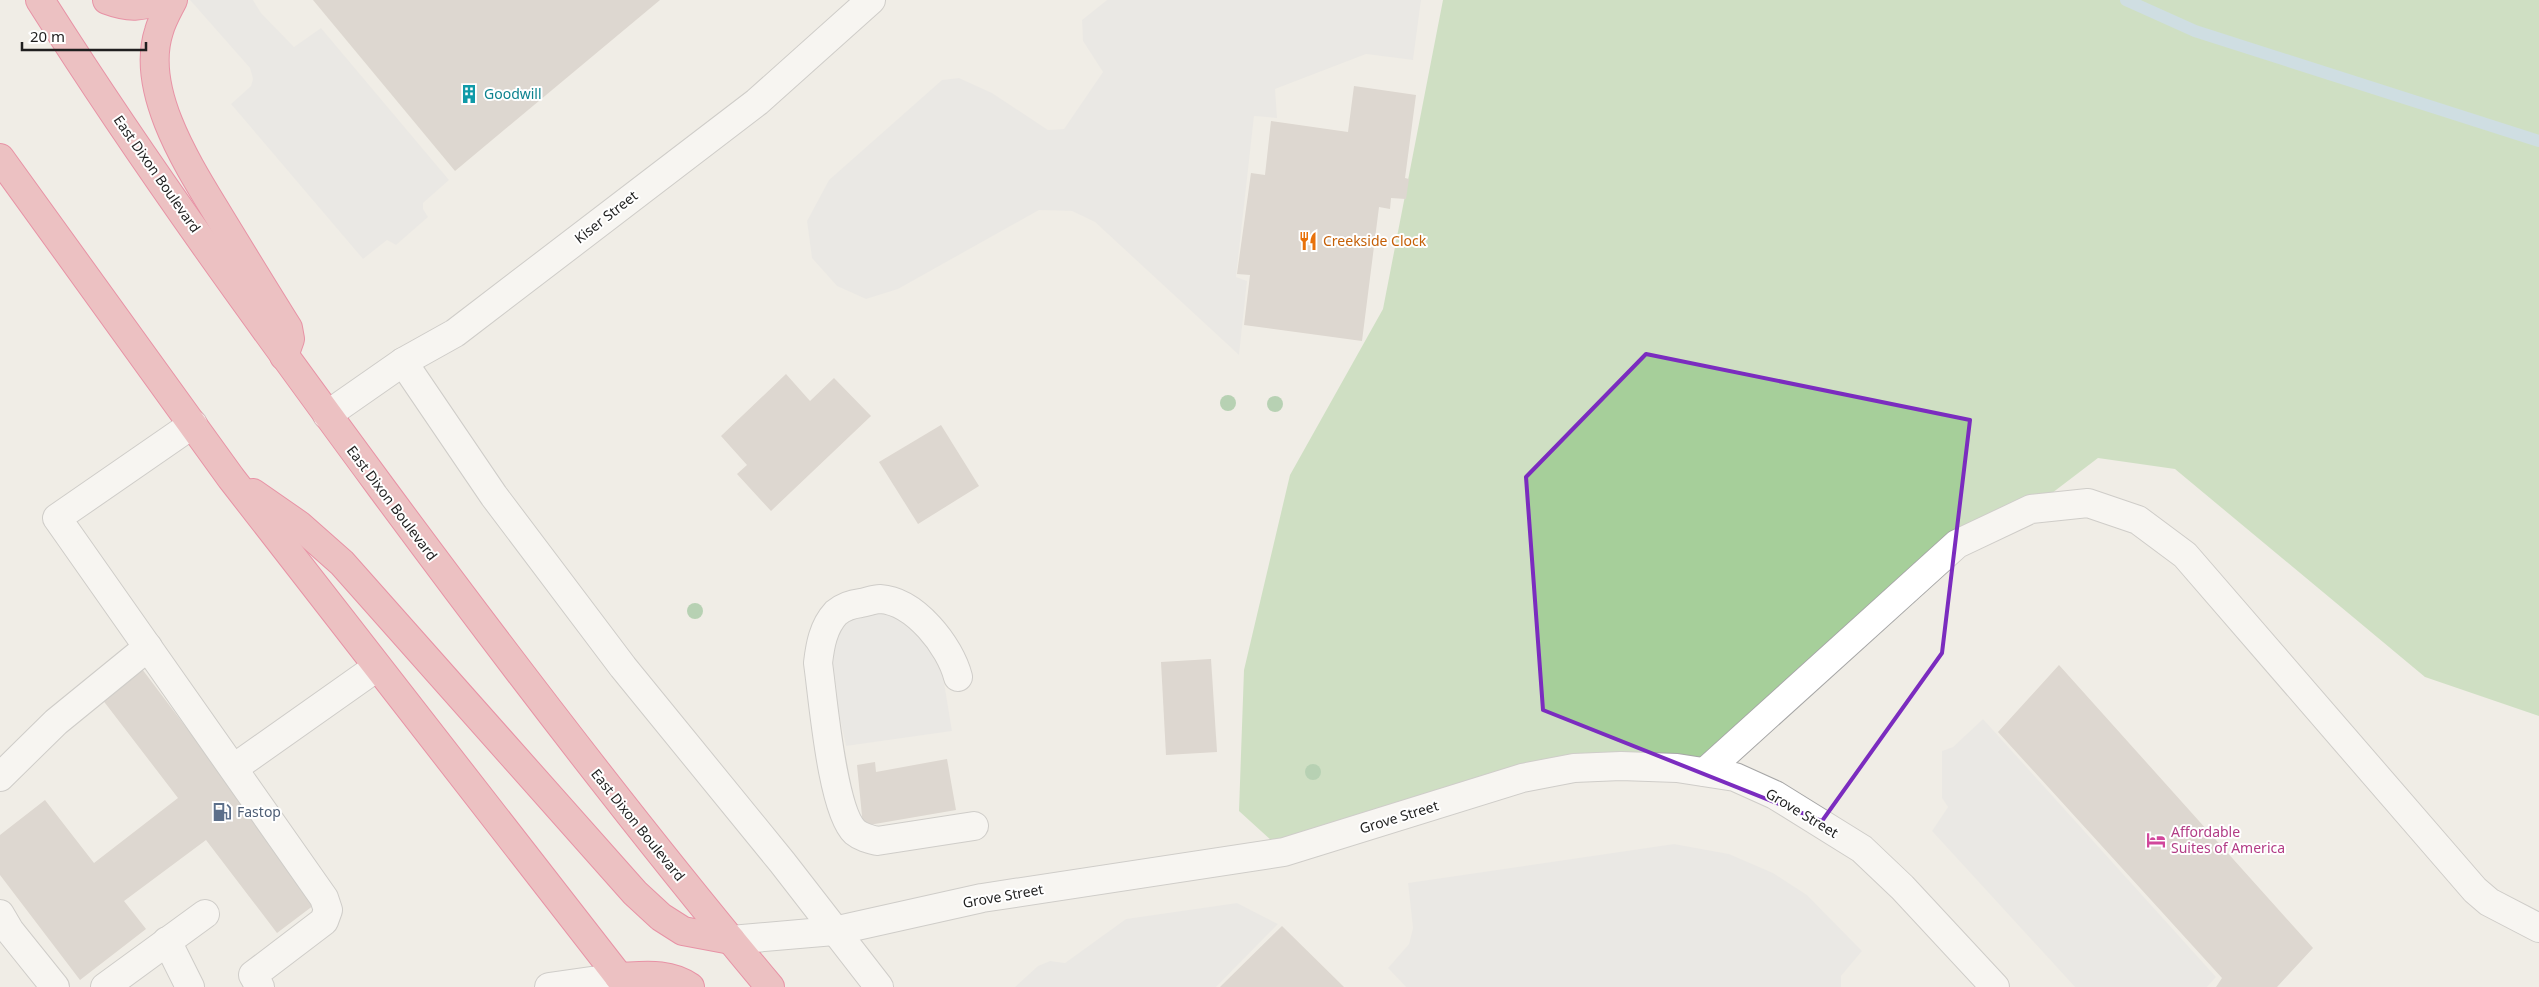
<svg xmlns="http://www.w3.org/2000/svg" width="2539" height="987" font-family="'Noto Sans',sans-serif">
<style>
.forest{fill:#a6cf9a}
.parking{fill:#e3e3e3}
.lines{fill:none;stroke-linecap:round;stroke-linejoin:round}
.stream{stroke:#a6cdde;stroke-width:12}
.building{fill:#c5bcb5}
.minor-casing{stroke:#a6a6a6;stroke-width:30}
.highway-casing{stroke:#dc2558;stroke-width:30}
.minor{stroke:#fff;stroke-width:28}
.highway{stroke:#e78d98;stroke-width:28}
.tree{fill:#72b077}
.marked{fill:none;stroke:#7b2cbf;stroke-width:4;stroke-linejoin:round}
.labels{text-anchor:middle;stroke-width:4;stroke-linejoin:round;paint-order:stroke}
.culture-label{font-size:14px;fill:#0d838f;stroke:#fff;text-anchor:start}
.street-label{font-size:14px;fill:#1f1f1f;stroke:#fff}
.food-label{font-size:14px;fill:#c56008;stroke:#fff;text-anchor:start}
.service-label{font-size:14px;fill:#4e5e75;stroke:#fff;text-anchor:start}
.hotel-label{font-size:14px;fill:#b23c85;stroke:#fff;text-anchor:start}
</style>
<rect width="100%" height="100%" fill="#f0ede6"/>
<path class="forest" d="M1443,0H2539V716L2425,677L2175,469L2098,458L2031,509L1957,544L1705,772L1621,766L1284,852L1239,811L1244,670L1290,475L1383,309Z"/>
<g class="parking">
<path d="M190,0H253L261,13L294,47L321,28L449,180L423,203V209L428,217L396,245L387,240L363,259L231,104L251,86L253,79L250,68Z"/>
<path d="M1107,0H1421L1413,60L1366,54L1275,89L1277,118L1254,116L1236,277L1247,281L1239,355L1095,222L1072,211L1039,210L898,289L866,299L837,286L812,258L807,221L829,180L942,80L959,78L992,93L1048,130L1064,129L1103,72L1083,41L1082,20Z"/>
<path d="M891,610L939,652L952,731L846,746L826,653L834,631L850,618Z"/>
<path d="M1983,719L2216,977L2207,987H2075L1932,831L1948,807L1942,798V751L1953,747Z"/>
<path d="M1674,844L1729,854L1773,873L1807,895L1862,951L1841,976V987H1406L1388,968L1409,944L1413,928L1408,883Z"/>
<path d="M1237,903L1278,924L1216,987H1015L1038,966L1050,961L1065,963L1126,919Z"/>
</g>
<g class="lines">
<path class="stream" d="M2126,0L2195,31L2539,141"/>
</g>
<g class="building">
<path d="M313,0H660L455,171Z"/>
<path d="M1354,86L1416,95L1405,178L1409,179L1406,199L1391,198L1390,209L1379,207L1362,341L1244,325L1250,275L1237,274L1251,173L1265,175L1271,121L1348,132Z"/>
<path d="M786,374L810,401L834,378L871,416L771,511L737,474L747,465L721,436Z"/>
<path d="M941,425L979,486L918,524L879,462Z"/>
<path d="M1211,659L1217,752L1166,755L1161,662Z"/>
<path d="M2059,665L2313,948L2277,987H2216L2222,978L1998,732Z"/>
<path d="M142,669L318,902L277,933L206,840L124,901L146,929L80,980L0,875V835L45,800L94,863L178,798L102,699Z"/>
<path d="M947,759L956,810L863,826L857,765L875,762L876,772Z"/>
<path d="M1282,926L1344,987H1220Z"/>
</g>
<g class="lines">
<g class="minor-casing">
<g id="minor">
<path d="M403,362L494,496L623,667L782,862L879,987"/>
<path d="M327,415L403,362L455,333L757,102L871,0"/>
<path d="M193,424L57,518L324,898L328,910L324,921L253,975L260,987"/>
<path d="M958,677C950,646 915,601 880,599C874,599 867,602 861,603C852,604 843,607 836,613C823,627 820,646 818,663C823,698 832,811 855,832C861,837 869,839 877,841L974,826"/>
<path d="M234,768L377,667"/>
<path d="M1705,772L1957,544L2031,509L2088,503L2138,520L2185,555L2475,890L2489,902L2539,928"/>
<path d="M0,777L56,722L148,647"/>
<path d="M0,914L10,931L55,987"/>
<path d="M731,940L834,931L982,898L1284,852L1522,778L1574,768L1621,766L1677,768L1735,777L1775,795L1862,849L1902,887L1995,987"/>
<path d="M167,941L190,987"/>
<path d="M105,987L205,914"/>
<path d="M549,987L619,977"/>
</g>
</g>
<g class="highway-casing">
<g id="highway">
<path d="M40,0C147,169 265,330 383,490C508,659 635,826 770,987"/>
<path d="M107,0C131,9 141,6 165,0"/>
<path d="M173,0C168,10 162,20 159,31C139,93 192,171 222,221C244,257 266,293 288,328L290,339L284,356"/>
<path d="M0,158L231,478L627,987"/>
<path d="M253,493L299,525L342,563L635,893L661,917L683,931L731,940"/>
<path d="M619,977C644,976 668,972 690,987"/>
</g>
</g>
<use href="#minor" class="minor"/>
<use href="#highway" class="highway"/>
</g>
<g class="tree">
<circle cx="1228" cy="403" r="8"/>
<circle cx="1275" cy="404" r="8"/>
<circle cx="695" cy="611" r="8"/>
<circle cx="1313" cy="772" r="8"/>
</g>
<path d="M0 0H2539V987H0ZM1646,354L1970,420L1942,653L1822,821L1543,710L1526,477Z" fill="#f0ede6" fill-opacity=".55" fill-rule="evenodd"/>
<path class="marked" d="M1646,354L1970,420L1942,653L1822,821L1543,710L1526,477Z"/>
<defs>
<g id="building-bare" transform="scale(1.5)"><path d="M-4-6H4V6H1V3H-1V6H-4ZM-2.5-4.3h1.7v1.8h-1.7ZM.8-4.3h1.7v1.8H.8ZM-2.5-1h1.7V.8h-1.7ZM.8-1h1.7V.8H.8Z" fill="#0f9aa8" stroke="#fff" stroke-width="2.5" paint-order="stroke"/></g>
<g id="restaurant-bare" transform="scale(1.5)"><path d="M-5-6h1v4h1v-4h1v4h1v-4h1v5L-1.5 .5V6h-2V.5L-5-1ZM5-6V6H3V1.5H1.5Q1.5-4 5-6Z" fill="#e8710a" stroke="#fff" stroke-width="2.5" paint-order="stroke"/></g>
<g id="fuel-bare" transform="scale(1.5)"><path d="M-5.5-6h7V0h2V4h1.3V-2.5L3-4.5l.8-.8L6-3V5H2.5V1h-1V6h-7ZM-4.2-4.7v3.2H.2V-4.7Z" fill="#5c6f8a" stroke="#fff" stroke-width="2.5" paint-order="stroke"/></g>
<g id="hotel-bare" transform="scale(1.5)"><path d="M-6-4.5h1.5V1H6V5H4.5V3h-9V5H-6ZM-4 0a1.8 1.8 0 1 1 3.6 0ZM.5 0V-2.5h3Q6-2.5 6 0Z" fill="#d1479c" stroke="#fff" stroke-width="2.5" paint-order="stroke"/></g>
</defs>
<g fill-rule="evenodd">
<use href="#building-bare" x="469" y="94"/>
<use href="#restaurant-bare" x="1308" y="241"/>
<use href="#fuel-bare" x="222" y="812"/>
<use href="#hotel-bare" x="2156" y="840"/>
</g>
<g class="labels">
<g class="culture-label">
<text x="484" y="99">Goodwill</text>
</g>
<g class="street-label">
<text transform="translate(157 174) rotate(55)" y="5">East Dixon Boulevard</text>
<text transform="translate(606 217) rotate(-38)" y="5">Kiser Street</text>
<text transform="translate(392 503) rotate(53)" y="5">East Dixon Boulevard</text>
<text transform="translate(1802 813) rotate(31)" y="5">Grove Street</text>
<text transform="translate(1399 817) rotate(-17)" y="5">Grove Street</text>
<text transform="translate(638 825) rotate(51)" y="5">East Dixon Boulevard</text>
<text transform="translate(1003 896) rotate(-10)" y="5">Grove Street</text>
</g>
<g class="food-label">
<text x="1323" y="246">Creekside Clock</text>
</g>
<g class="service-label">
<text x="237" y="817">Fastop</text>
</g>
<g class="hotel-label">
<text x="2171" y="837">Affordable<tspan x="2171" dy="16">Suites of America</tspan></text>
</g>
</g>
<path d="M22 42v8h124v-8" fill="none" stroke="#1f1f1f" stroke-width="2.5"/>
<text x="30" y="42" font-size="15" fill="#1f1f1f" stroke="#ffffff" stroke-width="4" paint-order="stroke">20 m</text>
</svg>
